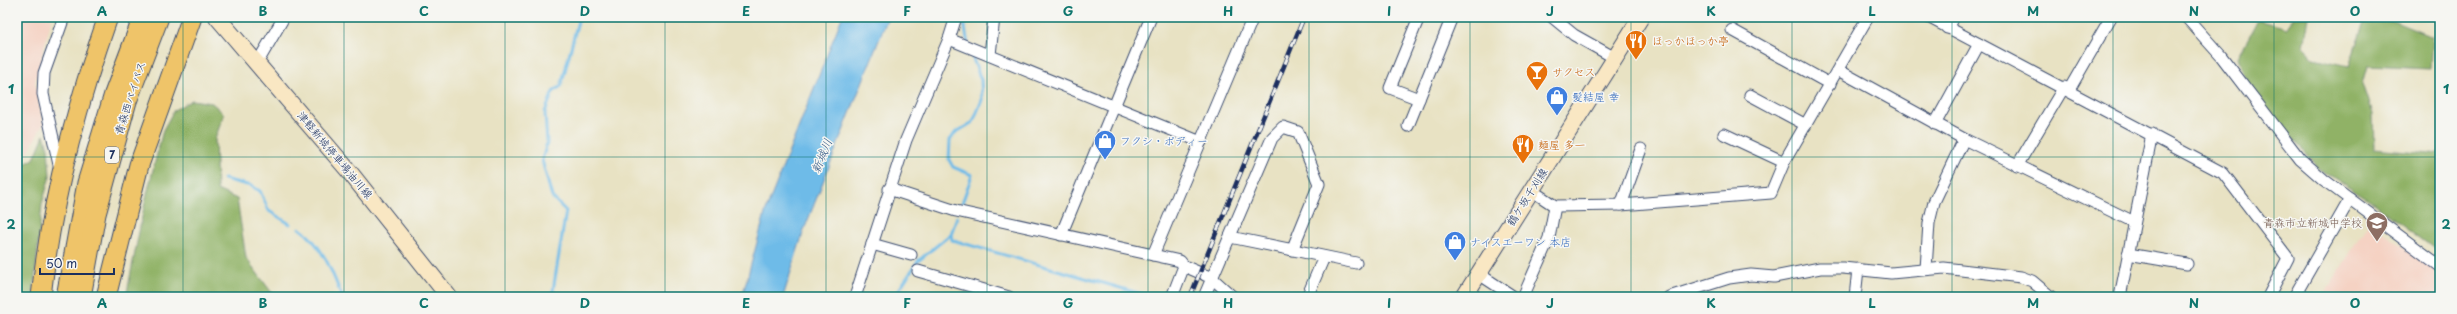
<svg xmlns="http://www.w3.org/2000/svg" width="2457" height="314" font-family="'Playpen Sans','Klee One',sans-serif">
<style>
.built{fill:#f5d2c3}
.forest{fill:#90b266;stroke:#567062}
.water{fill:#6ebbe8;stroke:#4475a3}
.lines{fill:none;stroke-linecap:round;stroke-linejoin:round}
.stream{stroke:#6ebbe8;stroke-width:3}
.minor-casing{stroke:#3a4a6d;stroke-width:13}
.secondary-casing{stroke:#3a4a6d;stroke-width:18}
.trunk-casing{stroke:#3a4a6d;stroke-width:21}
.minor{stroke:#fff;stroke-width:11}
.secondary{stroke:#f9e7c3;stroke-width:16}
.trunk{stroke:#efc469;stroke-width:19}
.rail-casing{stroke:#1b2f5e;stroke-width:4.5}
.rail{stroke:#f6f6f2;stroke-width:3;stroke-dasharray:9;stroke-linecap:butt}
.grid{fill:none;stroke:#0f766e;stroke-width:1;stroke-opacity:0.55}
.labels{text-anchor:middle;stroke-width:3;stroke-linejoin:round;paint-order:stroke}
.shield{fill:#f6f6f2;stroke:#5d6b8a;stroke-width:1}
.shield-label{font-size:10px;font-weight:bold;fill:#1b2f5e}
.food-label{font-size:11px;fill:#c56008;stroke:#f6f6f2;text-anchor:start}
.shop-label{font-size:11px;fill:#366cbe;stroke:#f6f6f2;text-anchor:start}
.street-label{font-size:11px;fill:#1b2f5e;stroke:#f6f6f2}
.education-label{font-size:11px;fill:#785e54;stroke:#f6f6f2;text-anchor:end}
.water-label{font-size:12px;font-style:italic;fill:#345987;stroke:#f6f6f2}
.neatline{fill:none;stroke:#0f766e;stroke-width:1.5}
.grid-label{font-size:13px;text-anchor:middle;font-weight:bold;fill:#0f766e}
</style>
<rect width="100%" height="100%" fill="#f6f6f2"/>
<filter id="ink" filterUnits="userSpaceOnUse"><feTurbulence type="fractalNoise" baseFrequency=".025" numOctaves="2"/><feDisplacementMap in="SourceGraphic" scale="8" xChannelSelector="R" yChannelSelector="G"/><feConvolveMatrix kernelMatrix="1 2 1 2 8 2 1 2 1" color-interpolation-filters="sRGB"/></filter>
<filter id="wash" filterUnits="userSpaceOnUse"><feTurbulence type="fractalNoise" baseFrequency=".012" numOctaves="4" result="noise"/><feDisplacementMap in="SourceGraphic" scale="16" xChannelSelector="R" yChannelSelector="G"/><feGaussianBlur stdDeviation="0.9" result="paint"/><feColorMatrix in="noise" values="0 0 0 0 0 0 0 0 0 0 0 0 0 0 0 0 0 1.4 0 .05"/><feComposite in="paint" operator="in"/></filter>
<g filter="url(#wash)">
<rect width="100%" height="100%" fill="#e8e2c3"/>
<g class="built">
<path d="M17,17H52L35,82L43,124L25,158L17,163Z"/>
<path d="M2369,222L2440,273V297H2323Z"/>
</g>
<g class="forest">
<path d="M2293,17H2309L2304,46L2313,58L2349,66L2366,17H2383L2432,37L2430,69L2368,66L2363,84L2373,113L2374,148L2440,154V253L2373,203L2317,167L2246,83L2238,57L2258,20L2287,28Z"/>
<path d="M192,100L212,103L224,114L215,139L217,190L237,199L246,258L275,297H126L145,202L163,130L174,110Z"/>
<path d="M44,135L48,148L50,176L42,204L33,297H17V168L34,159Z"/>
</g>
<path class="water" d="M842,17H888L804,230L783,297H742L766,210Z"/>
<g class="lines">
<g class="stream">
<path d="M963,17L968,44"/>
<path d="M224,179L251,186L260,191L269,211L290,224"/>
<path d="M961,206L972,175L953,167L949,160L950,140L955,133L973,122L982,100L981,80L970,51"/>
<path d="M957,217L951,234L952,240L1152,297"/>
<path d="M299,228C322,244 332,271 342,297"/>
<path d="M552,297L566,211L552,197L542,160L547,143L545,112L553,92L561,86L579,17"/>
<path d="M894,297L918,261L951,234"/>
</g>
</g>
</g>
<g filter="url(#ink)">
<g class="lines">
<g class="minor-casing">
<g id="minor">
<path d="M1419,17L1390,88L1419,99"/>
<path d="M1552,17L1574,35L1615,58"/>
<path d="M1928,17L2223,173L2288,258L2268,297"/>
<path d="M2186,17L2221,56L2300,159L2324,180L2440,266"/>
<path d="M1947,28L1953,17"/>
<path d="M1732,30L1830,84"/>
<path d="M949,39L1201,142"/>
<path d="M990,55L994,17"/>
<path d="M256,65L284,17"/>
<path d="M1838,70L1964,139L2134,222"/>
<path d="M2069,90L2111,17"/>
<path d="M1750,95L1806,125"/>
<path d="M1935,124L1979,44"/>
<path d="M1408,126L1452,17"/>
<path d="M1724,134L1784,162"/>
<path d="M2017,166L2064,87"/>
<path d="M60,169L43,94L44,73L64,17"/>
<path d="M889,189L956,211L1180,261L1184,266L1172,297"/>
<path d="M1531,190L1555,206L1621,205L1771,193L1784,162L1868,17"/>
<path d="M1621,205L1641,149"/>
<path d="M1061,235L1151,17"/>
<path d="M1230,237L1356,263"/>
<path d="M872,244L911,255"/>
<path d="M2128,254L2187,264"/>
<path d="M1153,255L1253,17"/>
<path d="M1184,266L1198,272"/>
<path d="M1926,269L1929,223L1934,202L1964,139"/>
<path d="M918,271L1009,297"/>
<path d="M1479,274L1514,297"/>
<path d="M1205,275L1212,278L1233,297"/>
<path d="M855,297L906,140L949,39L956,17"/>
<path d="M1204,297L1272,138L1283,127L1298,132L1319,184L1292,250"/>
<path d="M1307,297L1324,257"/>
<path d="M1523,297L1549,238L1555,206"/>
<path d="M1669,297L1729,278L1751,275L1774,277L1820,268H1843L1891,273L1944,268L2021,277L2032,281L2051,297"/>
<path d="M1855,297L1858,269"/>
<path d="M2120,297L2152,134"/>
<path d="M2294,297L2350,199"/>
</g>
</g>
<g class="secondary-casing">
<g id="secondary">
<path d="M217,17L348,170L449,297"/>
<path d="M1464,297L1641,17"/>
</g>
</g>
<g class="trunk-casing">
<g id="trunk">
<path d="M41,297C51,201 76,107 108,17"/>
<path d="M66,297L87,183L114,94L143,17"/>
<path d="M81,297L96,214L127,101L159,17"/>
<path d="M106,297L139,165L192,17"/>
</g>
</g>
<use href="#minor" class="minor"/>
<use href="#secondary" class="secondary"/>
<use href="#trunk" class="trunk"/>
<g class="rail-casing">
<path id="rail" d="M1190,297L1304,17"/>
</g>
<use href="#rail" class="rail"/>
</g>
</g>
<path class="grid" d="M183,17V297M344,17V297M505,17V297M665,17V297M826,17V297M987,17V297M1148,17V297M1309,17V297M1470,17V297M1631,17V297M1792,17V297M1952,17V297M2113,17V297M2274,17V297M17,157H2440"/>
<defs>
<g id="restaurant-pin" transform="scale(1.15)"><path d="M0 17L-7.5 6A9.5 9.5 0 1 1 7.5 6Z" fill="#e8710a" stroke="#f6f6f2"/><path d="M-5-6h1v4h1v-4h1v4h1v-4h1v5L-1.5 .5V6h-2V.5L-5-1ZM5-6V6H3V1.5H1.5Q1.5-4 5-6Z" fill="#fff"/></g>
<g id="bar-pin" transform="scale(1.15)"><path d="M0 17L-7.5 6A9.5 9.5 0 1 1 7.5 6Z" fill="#e8710a" stroke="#f6f6f2"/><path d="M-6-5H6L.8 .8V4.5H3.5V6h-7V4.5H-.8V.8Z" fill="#fff"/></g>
<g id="shop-pin" transform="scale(1.15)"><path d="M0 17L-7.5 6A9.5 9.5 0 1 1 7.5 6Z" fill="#3f7fe0" stroke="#f6f6f2"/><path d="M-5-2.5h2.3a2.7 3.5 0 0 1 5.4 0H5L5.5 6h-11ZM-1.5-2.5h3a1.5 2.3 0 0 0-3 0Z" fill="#fff"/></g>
<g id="school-pin" transform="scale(1.15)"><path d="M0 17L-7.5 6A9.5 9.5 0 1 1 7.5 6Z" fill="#8d6e63" stroke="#f6f6f2"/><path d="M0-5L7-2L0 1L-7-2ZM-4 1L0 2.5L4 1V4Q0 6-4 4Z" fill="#fff"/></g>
</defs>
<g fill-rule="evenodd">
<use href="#restaurant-pin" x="1636" y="41"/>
<use href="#bar-pin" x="1537" y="72"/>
<use href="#shop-pin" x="1557" y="97"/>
<use href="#shop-pin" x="1105" y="141"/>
<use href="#restaurant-pin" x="1523" y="145"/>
<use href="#school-pin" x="2377" y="223"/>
<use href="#shop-pin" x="1455" y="242"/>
</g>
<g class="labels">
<rect class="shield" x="105" y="147" width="14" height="16" rx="3"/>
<g class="shield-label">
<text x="112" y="159">7</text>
</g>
<g class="food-label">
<text x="1652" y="45">ほっかほっか亭</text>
<text x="1552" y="76">サクセス</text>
<text x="1538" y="149">麺屋 多一</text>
</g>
<g class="shop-label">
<text x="1572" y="101">髪結屋 幸</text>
<text x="1120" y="145">フクシ・ボディー</text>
<text x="1470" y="246">ナイスエーワン 本店</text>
</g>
<g class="street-label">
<text transform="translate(130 98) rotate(-72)" y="4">青森西バイパス</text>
<text transform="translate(335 155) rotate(50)" y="4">津軽新城停車場油川線</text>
<text transform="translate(1527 197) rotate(-58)" y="4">鶴ケ坂千刈線</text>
</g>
<g class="education-label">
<text x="2362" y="227">青森市立新城中学校</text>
</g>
<g class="water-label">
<text transform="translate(822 156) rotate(-68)" y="4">新城川</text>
</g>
</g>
<rect width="2457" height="314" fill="none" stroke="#f6f6f2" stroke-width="44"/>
<path d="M40 268v6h74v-6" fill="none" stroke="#1b2f5e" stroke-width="2"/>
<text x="46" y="268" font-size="12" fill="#1b2f5e" stroke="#f6f6f2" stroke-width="3" paint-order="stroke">50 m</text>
<rect x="22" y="22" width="2413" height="270" class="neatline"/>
<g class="grid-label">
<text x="102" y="16">A</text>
<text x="263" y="16">B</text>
<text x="424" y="16">C</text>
<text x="585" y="16">D</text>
<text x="746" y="16">E</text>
<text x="907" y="16">F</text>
<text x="1068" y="16">G</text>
<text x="1228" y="16">H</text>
<text x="1389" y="16">I</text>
<text x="1550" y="16">J</text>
<text x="1711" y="16">K</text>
<text x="1872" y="16">L</text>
<text x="2033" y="16">M</text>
<text x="2194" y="16">N</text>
<text x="2355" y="16">O</text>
<text x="11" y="94">1</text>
<text x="2446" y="94">1</text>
<text x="11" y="229">2</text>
<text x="2446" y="229">2</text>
<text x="102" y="308">A</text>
<text x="263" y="308">B</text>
<text x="424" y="308">C</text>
<text x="585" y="308">D</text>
<text x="746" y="308">E</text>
<text x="907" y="308">F</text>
<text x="1068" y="308">G</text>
<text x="1228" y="308">H</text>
<text x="1389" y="308">I</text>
<text x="1550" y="308">J</text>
<text x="1711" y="308">K</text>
<text x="1872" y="308">L</text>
<text x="2033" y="308">M</text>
<text x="2194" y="308">N</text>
<text x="2355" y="308">O</text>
</g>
</svg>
